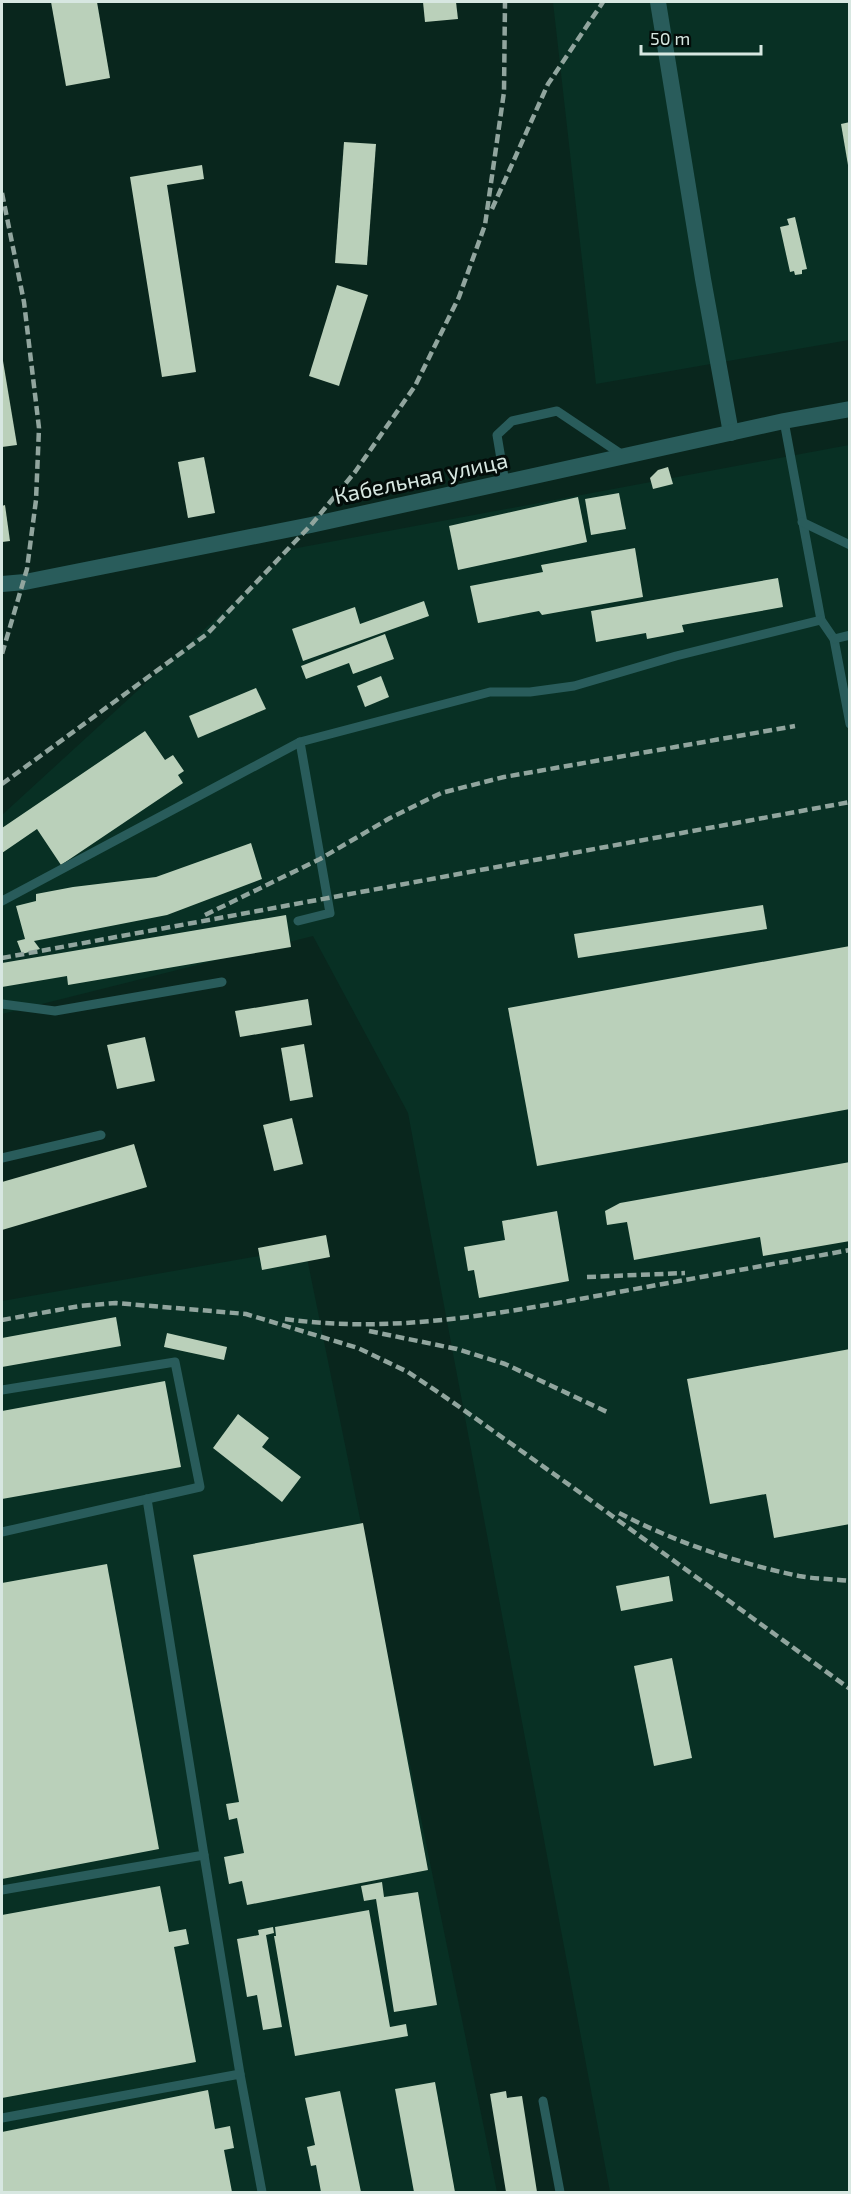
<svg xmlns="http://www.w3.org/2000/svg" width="851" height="2194" font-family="'Exo 2',sans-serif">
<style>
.built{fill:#083024}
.building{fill:#bad0ba}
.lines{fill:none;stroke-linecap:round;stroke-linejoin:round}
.service{stroke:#295c5b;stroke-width:9}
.minor{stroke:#295c5b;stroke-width:16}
.rail{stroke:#91a59e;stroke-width:4.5;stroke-dasharray:9 4.5;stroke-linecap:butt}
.labels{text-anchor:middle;stroke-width:6;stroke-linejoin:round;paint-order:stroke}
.street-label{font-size:22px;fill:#d7e7e1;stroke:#030c09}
</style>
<rect width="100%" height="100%" fill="#09261d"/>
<g class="built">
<path d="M553,2H849V340L596,384Z"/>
<path d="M849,445V2192H610L408,1113L313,936L2,1014V815L292,549Z"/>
<path d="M305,1248L497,2192H2V1301Z"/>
</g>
<g class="building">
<path d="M51,2H97L110,78L66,86Z"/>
<path d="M423,2H456L458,19L425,22Z"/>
<path d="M850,122V165H848L841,124Z"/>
<path d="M344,142L376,144L367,265L335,263Z"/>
<path d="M202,165L204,179L167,185L196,372L162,377L130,177Z"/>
<path d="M795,217L807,269L802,270V274L795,275L794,271L790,272L780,227L789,225L787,219Z"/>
<path d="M337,285L368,295L339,386L309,376Z"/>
<path d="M2,355L17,445L2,447Z"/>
<path d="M204,457L215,513L188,518L178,462Z"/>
<path d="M668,467L673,484L653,489L650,478L658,470Z"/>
<path d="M619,493L626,529L591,535L585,499Z"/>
<path d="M578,497L587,542L458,570L449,526Z"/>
<path d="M5,505L10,541L2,542V506Z"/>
<path d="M635,548L643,597L542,615L539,611L478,623L470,586L543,572L541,565Z"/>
<path d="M778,578L783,607L682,625L684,632L647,639L646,633L596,642L591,611Z"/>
<path d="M424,601L429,616L303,661L292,629L355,607L360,624Z"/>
<path d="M385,634L394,659L353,674L349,663L306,679L301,666Z"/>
<path d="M381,676L389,697L365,707L357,686Z"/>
<path d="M256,688L266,709L198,738L189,716Z"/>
<path d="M145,731L165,760L173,755L184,771L178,775L183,783L61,865L37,829L2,853V828Z"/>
<path d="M251,843L262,879L167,915L34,941L40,949L22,954L17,941L25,939L16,906L36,901V894L73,887L156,877Z"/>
<path d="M763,905L767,929L578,958L574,934Z"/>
<path d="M286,915L291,947L68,985L67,976L2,987V963Z"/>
<path d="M850,946V1109L537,1166L508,1008Z"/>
<path d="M308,999L312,1025L240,1037L235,1011Z"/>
<path d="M145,1037L155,1081L117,1089L107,1045Z"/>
<path d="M304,1044L313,1097L290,1101L281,1048Z"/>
<path d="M292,1118L303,1164L274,1171L263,1125Z"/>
<path d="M134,1144L147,1187L2,1230V1182Z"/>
<path d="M850,1162V1241L763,1256L760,1237L634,1260L627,1222L607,1225L605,1211L620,1203Z"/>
<path d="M557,1211L569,1281L479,1298L474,1270L468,1271L464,1247L505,1240L502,1221Z"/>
<path d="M326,1235L330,1257L262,1270L258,1248Z"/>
<path d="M116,1317L121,1346L2,1367V1338Z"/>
<path d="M167,1333L227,1347L224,1360L164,1347Z"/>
<path d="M850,1349V1524L774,1538L766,1494L710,1504L687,1379Z"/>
<path d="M165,1381L181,1467L2,1499V1411Z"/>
<path d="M238,1414L269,1438L262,1447L301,1477L282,1502L213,1448Z"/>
<path d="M363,1523L428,1870L247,1905L242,1881L229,1884L224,1857L244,1853L237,1818L229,1820L226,1804L239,1802L193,1555Z"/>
<path d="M107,1564L159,1849L2,1879V1583Z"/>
<path d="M669,1576L673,1601L621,1611L616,1586Z"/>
<path d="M672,1658L692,1758L654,1766L634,1666Z"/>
<path d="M382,1882L384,1897L418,1892L437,2005L394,2012L376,1899L364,1901L361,1886Z"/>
<path d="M160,1886L169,1932L186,1929L189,1944L174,1947L196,2062L2,2098V1915Z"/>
<path d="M369,1910L390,2027L406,2024L408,2036L295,2056L274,1936H276L275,1927Z"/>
<path d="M273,1927L274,1933L266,1935L282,2027L263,2030L257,1995L247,1997L237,1939L259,1935L258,1930Z"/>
<path d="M435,2082L455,2192H414L395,2089Z"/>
<path d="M208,2090L215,2129L230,2126L234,2148L224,2150L232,2192H2V2132Z"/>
<path d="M340,2091L361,2192H321L316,2165L311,2166L307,2147L315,2145L305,2098Z"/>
<path d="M506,2091L507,2098L522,2096L537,2192H506L490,2094Z"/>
</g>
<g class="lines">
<g class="service">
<path d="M784,421L821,620L834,639L850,724"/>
<path d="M505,483L497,435L512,421L557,411L624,456"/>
<path d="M802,522L850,545"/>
<path d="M834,639L850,635"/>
<path d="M2,901L300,742L490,692H530L574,686L676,656L821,620"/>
<path d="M298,921L330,913L300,742"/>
<path d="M2,1004L55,1011L222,982"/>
<path d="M2,1158L101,1135"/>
<path d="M2,1390L175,1362L200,1487L2,1532"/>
<path d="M204,1855L240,2074"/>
<path d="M2,1890L204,1855L147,1499"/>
<path d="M543,2101L560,2192"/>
<path d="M2,2118L240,2074L262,2192"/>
</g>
<g class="minor">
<path d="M658,2L703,279L731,433"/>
<path d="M2,584L25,582L311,525L784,421L850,409"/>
</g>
<g class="rail">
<path d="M2,193L24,302L39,428L36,500L27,569L2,654"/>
<path d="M492,209L548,84L603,2"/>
<path d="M2,784L207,634L311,525L355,472L415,386L459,297L485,225L504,92L505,2"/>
<path d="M205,915L320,859L390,818L441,793L504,777L795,726"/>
<path d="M2,958L850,802"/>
<path d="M587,1277L685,1273"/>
<path d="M285,1319C393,1334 496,1314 602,1295C685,1280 767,1265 850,1250"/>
<path d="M2,1320L80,1306L116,1303L246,1314L358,1348L408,1372L451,1401L582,1494L850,1689"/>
<path d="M369,1331L457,1349L505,1364L607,1412"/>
<path d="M619,1513C675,1542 737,1563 799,1576C815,1579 833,1579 850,1581"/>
</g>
</g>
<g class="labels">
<g class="street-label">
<text transform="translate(421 478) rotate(-12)" y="8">Кабельная улица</text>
</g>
</g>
<rect width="851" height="2194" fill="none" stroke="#d7e7e1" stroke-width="6"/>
<path d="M641 45v9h120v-9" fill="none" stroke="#d7e7e1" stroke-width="3"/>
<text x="650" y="45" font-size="18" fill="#d7e7e1" stroke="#030c09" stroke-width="4.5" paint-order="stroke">50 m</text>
</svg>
